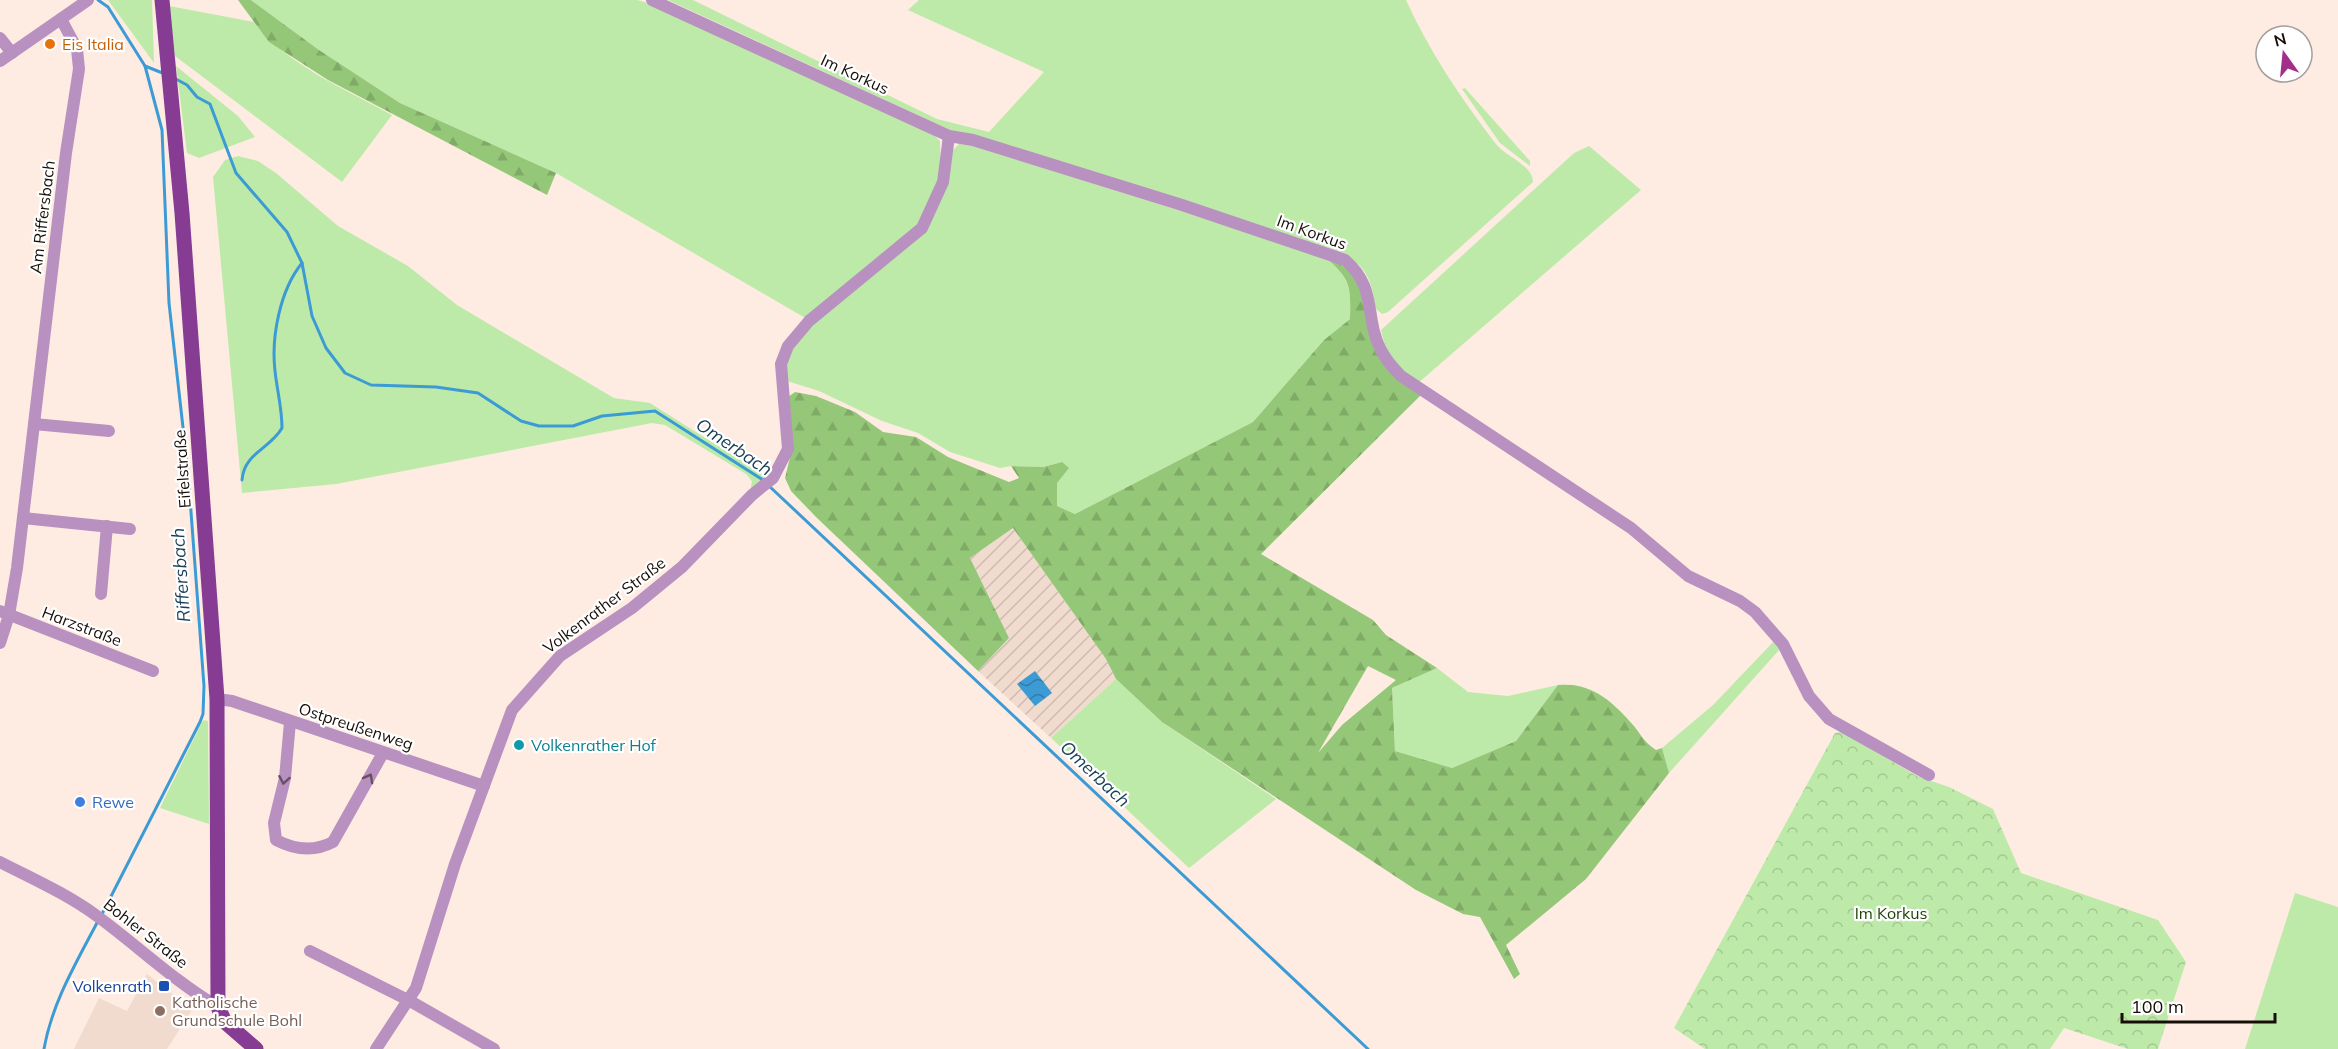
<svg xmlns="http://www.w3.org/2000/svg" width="2338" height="1049" font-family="Mulish,sans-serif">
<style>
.built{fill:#f1dbcf}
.industrial{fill:url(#industrial-furrows)}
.green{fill:#beeaa9}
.forest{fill:url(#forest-firs);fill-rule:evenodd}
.park{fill:url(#park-crowns)}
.water{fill:url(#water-waves)}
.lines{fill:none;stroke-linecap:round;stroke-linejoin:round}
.stream{stroke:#3c9bd4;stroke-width:3}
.minor{stroke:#b991c0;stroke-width:12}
.major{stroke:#873c94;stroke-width:15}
.oneway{stroke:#685064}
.food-dot{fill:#e8710a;stroke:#fff;stroke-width:2}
.culture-dot{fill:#0f9aa8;stroke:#fff;stroke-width:2}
.shop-dot{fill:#3f7fe0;stroke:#fff;stroke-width:2}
.transit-dot{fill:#1a4fb4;stroke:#fff;stroke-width:2}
.education-dot{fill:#8d6e63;stroke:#fff;stroke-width:2}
.labels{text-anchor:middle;stroke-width:4.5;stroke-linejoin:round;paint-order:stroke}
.food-label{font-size:16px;fill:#c56008;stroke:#fff;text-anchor:start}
.street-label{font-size:16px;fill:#170e08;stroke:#fff}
.culture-label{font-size:16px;fill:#0d838f;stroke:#fff;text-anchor:start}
.shop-label{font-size:16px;fill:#366cbe;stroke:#fff;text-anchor:start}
.park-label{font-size:16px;fill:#1c3d04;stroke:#fff}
.transit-label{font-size:16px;fill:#164399;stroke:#fff;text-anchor:end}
.education-label{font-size:16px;fill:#785e54;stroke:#fff;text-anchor:start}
.water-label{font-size:18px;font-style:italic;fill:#183f57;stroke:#fff}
</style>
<defs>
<pattern id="industrial-furrows" width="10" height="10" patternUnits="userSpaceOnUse" patternTransform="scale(1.5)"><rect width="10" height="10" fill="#f1dbcf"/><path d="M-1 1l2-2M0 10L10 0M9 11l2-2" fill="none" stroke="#cebbb0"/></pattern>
<pattern id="forest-firs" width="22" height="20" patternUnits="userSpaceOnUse" patternTransform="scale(1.5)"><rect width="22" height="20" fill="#94c878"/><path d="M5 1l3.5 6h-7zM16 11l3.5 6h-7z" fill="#7fab66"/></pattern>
<pattern id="park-crowns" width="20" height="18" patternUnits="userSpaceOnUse" patternTransform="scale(1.5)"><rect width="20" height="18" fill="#beeaa9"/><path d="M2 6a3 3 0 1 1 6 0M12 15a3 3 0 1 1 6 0" fill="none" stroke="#a3c890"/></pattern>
<pattern id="water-waves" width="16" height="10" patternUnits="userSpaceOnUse" patternTransform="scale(1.5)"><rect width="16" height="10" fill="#3c9bd4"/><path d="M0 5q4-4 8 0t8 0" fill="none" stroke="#317daa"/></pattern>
</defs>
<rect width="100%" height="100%" fill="#feece2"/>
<path class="built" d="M147,974L192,1010L167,1049H74L99,998L127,1011Z"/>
<path class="industrial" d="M1013,528L1106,659L1116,679L1051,738L978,671L1009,638L970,558Z"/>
<g class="green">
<path d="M108,0H152L154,63Z"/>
<path d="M251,0H637L652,4L931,132L940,141L941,182L921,222L807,319L556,173L400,103L319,50Z"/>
<path d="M668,0H693L937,119L989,132L1044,72L908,10L919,0H1406C1429,51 1462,100 1496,144C1506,157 1533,165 1533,182L1388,312L1382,314L1376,309C1371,282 1370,272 1347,255L950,130Z"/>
<path d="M169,6L254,22C287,65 345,89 392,115L342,182L175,56Z"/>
<path d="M176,66L238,116L255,137L199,158L187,153Z"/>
<path d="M1465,88L1530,161V166L1500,143L1462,89Z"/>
<path d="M961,142L1324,256C1350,279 1351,283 1350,319L1324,340L1253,422L1075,514L1057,506V483L1062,462L1043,467L1011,466L1000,468L950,452L918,433L882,421L819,391L787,381L785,364L791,348L812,325L926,228L952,151Z"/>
<path d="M1589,146L1641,190L1417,384C1398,370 1385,352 1381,330L1574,153Z"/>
<path d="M238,156L258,161L276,173L338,226L408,266L457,305L614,398L650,403L764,475L765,480L750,492L752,481L746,474L665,425L652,423L336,484L242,493L213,177L225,160Z"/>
<path d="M1776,639L1781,648L1669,773L1662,748L1713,705Z"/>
<path d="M1437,668L1468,692L1508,696L1558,685L1516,741L1452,768L1395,751L1392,688Z"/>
<path d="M1116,679L1162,722L1276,799L1189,868L1051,738Z"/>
<path d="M203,720L208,721L209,824L160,808Z"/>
<path d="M2295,893L2338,907V1049H2245Z"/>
</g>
<g class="forest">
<path d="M238,0H251L319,50L400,103L556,173L547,195L328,80L269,42Z"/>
<path d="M1324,256C1375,277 1359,305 1376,348C1382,361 1411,383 1422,394L1261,554L1373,620L1386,635L1437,668L1392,688L1395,751L1452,768L1516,741L1558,685C1592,682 1612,701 1634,726C1641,735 1645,743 1656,750L1662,748L1669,773L1586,879L1506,945L1520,974L1514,979L1480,917L1463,914L1416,890L1162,722L1116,679L1106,659L1013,528L970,558L1009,638L978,671L816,517L791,491L785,478L792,449L788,397L795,392L816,396L855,412L883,432L916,437L948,457L1009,482L1019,478L1011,466L1043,467L1062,462L1069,468L1057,483V506L1075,514L1253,422L1324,340L1350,319C1351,283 1350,279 1324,256ZM1368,666L1396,680L1342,725L1318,753Z"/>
</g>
<path class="park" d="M1842,732L1917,776L1949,787L1993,809L2021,873L2158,920L2186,962L2158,1049H2128L2064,1028L2050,1049H1705L1674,1028L1835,733Z"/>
<path class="water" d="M1035,671L1052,693L1035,706L1017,684Z"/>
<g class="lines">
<g class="stream">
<path d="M98,0L108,7L145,66L165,74"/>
<path d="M174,78L187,85L197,97L210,104L236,173L287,232L302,263L312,316L326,348L345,373L371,385L436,387L478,393L521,421L539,426H573L602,416L655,411L763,480"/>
<path d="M242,480C244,453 270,449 282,428C282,408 277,390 275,371C271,337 280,290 302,263"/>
<path d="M768,485L1368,1049"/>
<path d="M101,916L200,722L203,714L204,686L188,472L169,303L162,130L145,66"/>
<path d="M44,1049C52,1003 76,963 98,921"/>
</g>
<g class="minor">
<path d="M652,0L949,136L973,140L1182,205L1345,260C1378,288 1364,318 1381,350C1386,360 1393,368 1401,376L1631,528L1688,576L1740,601L1755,612L1783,644L1809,696L1829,719L1929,775"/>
<path d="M0,38L12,53"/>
<path d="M0,61L88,0"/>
<path d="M34,424L109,431"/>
<path d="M23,518L130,529"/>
<path d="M101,594L107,526"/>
<path d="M0,611L153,671"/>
<path d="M0,643L9,615L17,568L66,153L79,69L77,49L61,19"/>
<path d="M217,699L232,701L484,786"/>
<path d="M290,722L285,778L274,823L276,840C295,850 314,852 333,842L383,753"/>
<path d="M0,862C33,879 67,894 97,916C138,946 174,981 218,1007"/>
<path d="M310,951L410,1001L494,1049"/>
<path d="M376,1049L416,988L455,864L512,710L560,656L632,608L682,567L752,495L773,478L788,449L781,364L788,346L809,321L922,228L943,182L949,136"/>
</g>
<path class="major" d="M162,0L182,213L217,699L218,1007L225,1022L256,1049"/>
</g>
<defs><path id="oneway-chevron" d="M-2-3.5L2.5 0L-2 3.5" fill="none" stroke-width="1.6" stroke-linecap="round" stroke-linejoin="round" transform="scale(1.5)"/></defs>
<g class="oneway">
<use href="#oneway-chevron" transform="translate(369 778) rotate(-61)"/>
<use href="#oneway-chevron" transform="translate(284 780) rotate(100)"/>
</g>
<circle class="food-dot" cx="50" cy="44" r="6"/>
<circle class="culture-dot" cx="519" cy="745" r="6"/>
<circle class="shop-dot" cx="80" cy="802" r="6"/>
<rect class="transit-dot" x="158" y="980" width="12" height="12" rx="3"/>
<circle class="education-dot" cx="160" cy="1011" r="6"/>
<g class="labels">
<g class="food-label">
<text x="62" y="50">Eis Italia</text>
</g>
<g class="street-label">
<text transform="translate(855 74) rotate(25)" y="6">Im Korkus</text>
<text transform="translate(42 217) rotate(-83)" y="6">Am Riffersbach</text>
<text transform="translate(1312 232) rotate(20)" y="6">Im Korkus</text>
<text transform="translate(182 469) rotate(-94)" y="6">Eifelstraße</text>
<text transform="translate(604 605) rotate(-37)" y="6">Volkenrather Straße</text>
<text transform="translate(82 626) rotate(21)" y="6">Harzstraße</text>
<text transform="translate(356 726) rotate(18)" y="6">Ostpreußenweg</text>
<text transform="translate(146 933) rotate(38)" y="6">Bohler Straße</text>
</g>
<g class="culture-label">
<text x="531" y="751">Volkenrather Hof</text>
</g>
<g class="shop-label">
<text x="92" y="808">Rewe</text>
</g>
<g class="park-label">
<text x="1891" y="919">Im Korkus</text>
</g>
<g class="transit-label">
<text x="152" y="992">Volkenrath</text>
</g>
<g class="education-label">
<text x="172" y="1008">Katholische<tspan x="172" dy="18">Grundschule Bohl</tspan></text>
</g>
<g class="water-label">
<text transform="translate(734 447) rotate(34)" y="6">Omerbach</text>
<text transform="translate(181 575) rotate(-94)" y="6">Riffersbach</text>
<text transform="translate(1095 774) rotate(43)" y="6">Omerbach</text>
</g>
</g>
<g transform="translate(2284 54) rotate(345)"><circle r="28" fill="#ffffff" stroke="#a29f9c" stroke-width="1.5"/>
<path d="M0-4.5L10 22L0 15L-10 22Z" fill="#a22f8a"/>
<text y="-9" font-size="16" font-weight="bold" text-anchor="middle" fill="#170e08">N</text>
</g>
<path d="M2122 1013v9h153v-9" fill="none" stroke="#170e08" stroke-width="3"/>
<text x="2131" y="1013" font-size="18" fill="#170e08" stroke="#ffffff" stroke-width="4.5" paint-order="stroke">100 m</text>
</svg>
